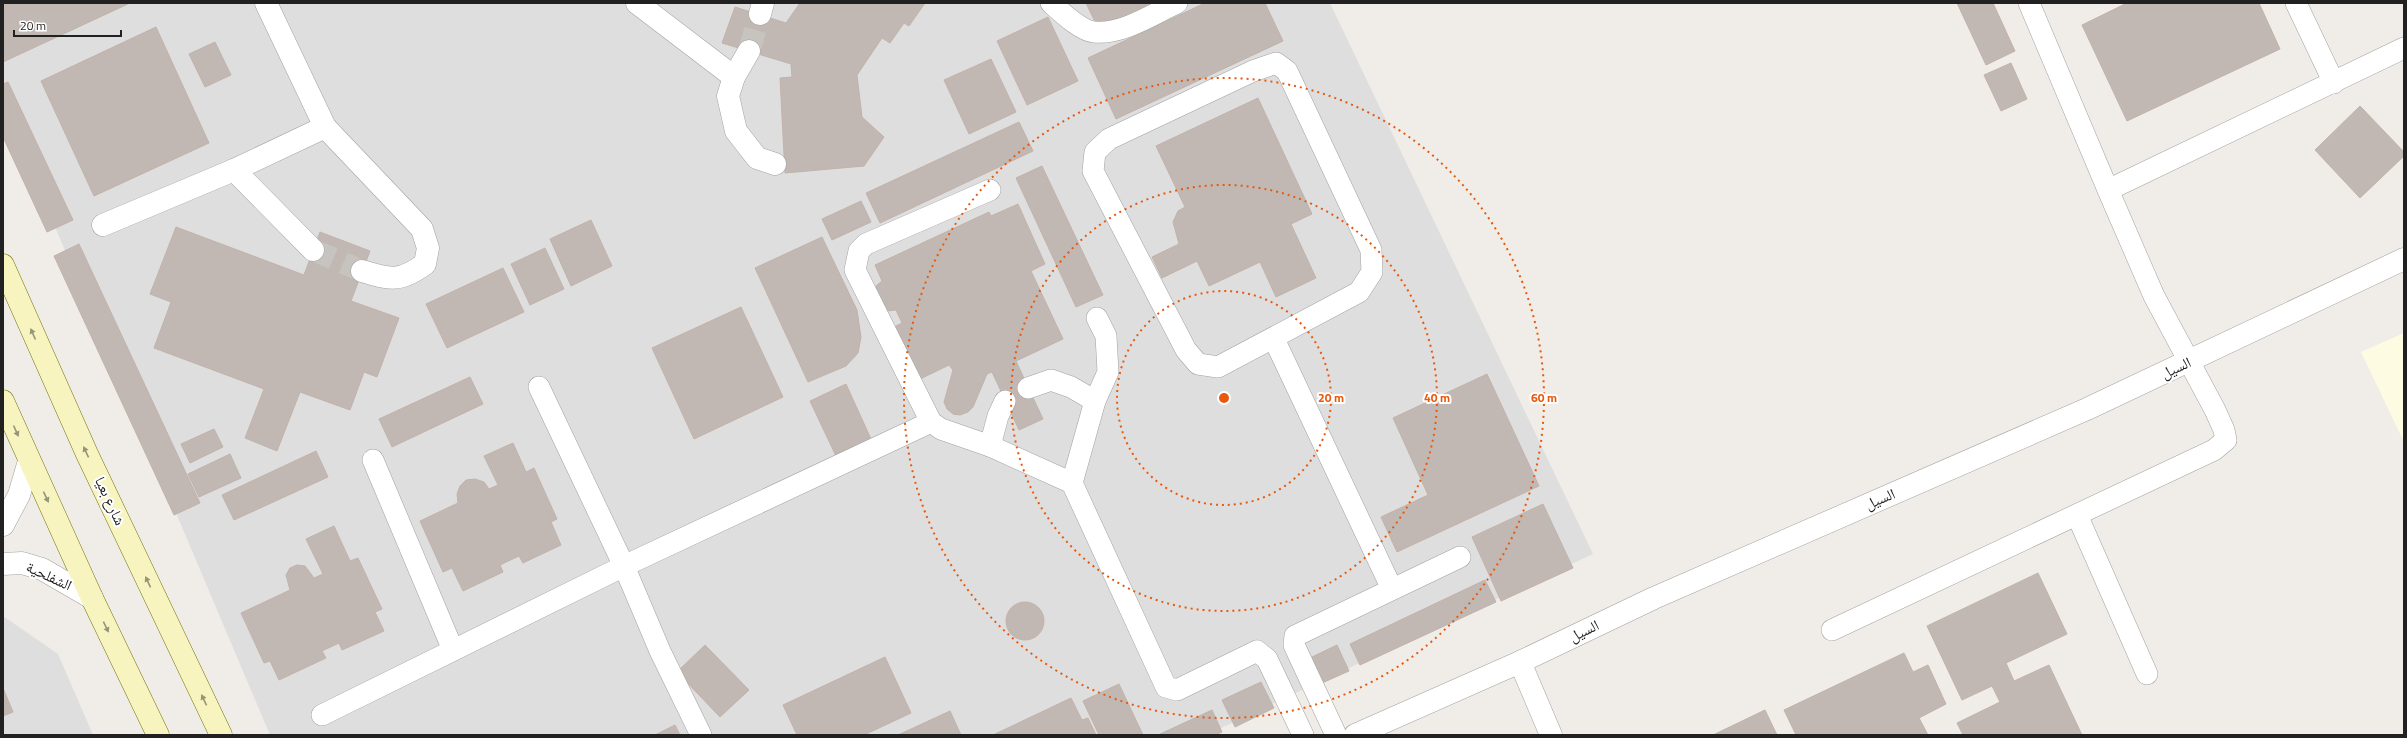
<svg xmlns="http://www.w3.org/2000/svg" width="2407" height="738" font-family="'Titillium Web','Noto Naskh Arabic',sans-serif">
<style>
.residential{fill:#dfdede}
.education{fill:#fefbe3}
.building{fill:#c1b8b4;stroke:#c2b2aa}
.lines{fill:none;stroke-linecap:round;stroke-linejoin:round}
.street-tunnel{stroke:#c7c4c0;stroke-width:22;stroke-dasharray:22 11;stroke-linecap:butt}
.lane-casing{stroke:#a2a2a2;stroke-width:22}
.street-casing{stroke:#a2a2a2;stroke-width:23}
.secondary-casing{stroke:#75750a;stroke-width:23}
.lane{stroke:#fff;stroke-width:21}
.street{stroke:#fff;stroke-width:22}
.secondary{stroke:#f7f4bf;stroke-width:22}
.oneway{fill:#979578}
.ring{fill:none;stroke:#e8590c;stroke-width:2;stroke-dasharray:2 4}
.labels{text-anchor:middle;stroke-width:4;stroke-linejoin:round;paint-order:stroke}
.street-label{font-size:15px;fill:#212121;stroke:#fff}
.centre{fill:#e8590c;stroke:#fff;stroke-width:2}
.ring-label{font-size:12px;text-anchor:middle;font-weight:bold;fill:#e8590c;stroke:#fff;stroke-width:4;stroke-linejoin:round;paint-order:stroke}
</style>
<rect width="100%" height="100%" fill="#f0ede8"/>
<g class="residential">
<path d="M3,3H1330L1593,554L1206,735H270L3,104Z"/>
<path d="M3,616L58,654L93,735H3Z"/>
</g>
<path class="education" d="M2404,333V442L2361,352Z"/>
<g class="building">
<path d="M3,3H130L3,62Z"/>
<path d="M800,3H925L909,26L904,23L890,43L882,38L857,75L862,117L884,137L864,166L785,173L780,78L792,77L791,64L722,43L735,7L786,23Z"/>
<path d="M1086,3H1157L1099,30Z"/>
<path d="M1205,3H1265L1283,41L1116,119L1088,58Z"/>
<path d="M1957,3H1993L2015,51L1986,65Z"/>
<path d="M2127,3H2259L2280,49L2127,121L2082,25Z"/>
<path d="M1048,17L1078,81L1027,105L997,41Z"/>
<path d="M156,27L209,143L94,196L41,81Z"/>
<path d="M215,42L231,75L205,87L189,54Z"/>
<path d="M991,59L1016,112L969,134L944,80Z"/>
<path d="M2011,63L2027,99L2001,111L1984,75Z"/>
<path d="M8,82L73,220L47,232L3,137V84Z"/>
<path d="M1258,98L1312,214L1291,224L1316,278L1276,297L1260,262L1209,286L1197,261L1162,278L1152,257L1179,244L1173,222L1178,211L1185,207L1156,146Z"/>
<path d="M2360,106L2404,152V156L2360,198L2315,150Z"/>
<path d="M1019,122L1033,151L880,223L866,193Z"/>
<path d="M1042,166L1103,295L1076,307L1016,178Z"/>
<path d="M861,201L871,222L832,240L822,219Z"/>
<path d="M1018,204L1045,264L1031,271L1063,339L1016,361L1043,419L1019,430L992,372L987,374L973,407L968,412L960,415L953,414L947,409L944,402L953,370L949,365L916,381L892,328L902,323L896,310L887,311L873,294L876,286L882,281L875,265L989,212L991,216Z"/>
<path d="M591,220L612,266L571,286L550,239Z"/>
<path d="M176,227L304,275L320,232L370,251L351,301L399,318L377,377L364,372L350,410L300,392L277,451L245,438L264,389L154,348L171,302L150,294Z"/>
<path d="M822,237L857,310L861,337L858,353L846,366L808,382L755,268Z"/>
<path d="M79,244L200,503L174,515L54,256Z"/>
<path d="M545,248L564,289L530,305L511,264Z"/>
<path d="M503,268L524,312L447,348L426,304Z"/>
<path d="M741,307L783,397L694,439L652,348Z"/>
<path d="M1487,374L1539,486L1397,552L1381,517L1428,495L1393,418Z"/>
<path d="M470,377L483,404L392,447L379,419Z"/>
<path d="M846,384L871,439L836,456L810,401Z"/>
<path d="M214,429L223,447L190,463L181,444Z"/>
<path d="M513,443L526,472L534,468L557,519L551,522L561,545L523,563L519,556L500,565L503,572L463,591L452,568L443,572L420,521L458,503L457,494L460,486L466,480L475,479L484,482L489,489L498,485L484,456Z"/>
<path d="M316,451L328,477L234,520L222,495Z"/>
<path d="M230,454L241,478L199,497L188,474Z"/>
<path d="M1543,504L1573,568L1501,601L1472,537Z"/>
<path d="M334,526L350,561L358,558L382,609L375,612L384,631L342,650L339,643L322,651L326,658L279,680L270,661L264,663L241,613L290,590L286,575L290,568L297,565L305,566L314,578L323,574L306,539Z"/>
<path d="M2038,573L2067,634L2006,663L2014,681L2049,665L2082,735H1963L1957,723L2000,702L1992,686L1962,700L1927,626Z"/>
<path d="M1485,580L1496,602L1360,665L1350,644Z"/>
<circle cx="1025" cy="621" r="19"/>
<path d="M705,645L749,690L720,717L677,672Z"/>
<path d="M1337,645L1349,671L1322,683L1310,658Z"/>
<path d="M1904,653L1913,672L1928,665L1946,704L1919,718L1928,735H1796L1784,710Z"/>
<path d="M885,657L911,713L864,735H797L783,705Z"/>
<path d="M1261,682L1274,708L1235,727L1222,700Z"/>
<path d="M1119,684L1143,735H1099L1083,701Z"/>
<path d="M3,688L13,712L3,716Z"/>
<path d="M1071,698L1082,720L1088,718L1096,735H993Z"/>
<path d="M1212,710L1222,732L1215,735H1158Z"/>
<path d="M1765,710L1777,735H1713Z"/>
<path d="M950,711L961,735H898Z"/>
<path d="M675,725L680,735H655Z"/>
</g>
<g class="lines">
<g class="street-tunnel">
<path d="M749,51L760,14"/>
<path d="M313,250L362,271"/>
</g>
<g class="lane-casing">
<g id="lane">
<path d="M1051,3C1061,12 1081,31 1094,32C1122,35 1153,14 1177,3"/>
<path d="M2029,3L2108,190"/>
<path d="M2296,3L2334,83"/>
<path d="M1276,63L1287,71L1371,250L1372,272L1359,292L1218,367L1198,364L1186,350L1093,171L1095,152L1109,139L1253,71Z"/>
<path d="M990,190L866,244L859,251L855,270L931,422L941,429L990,446L1072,483"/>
<path d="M1097,318L1106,336L1108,372L1095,401L1072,483L1166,687L1177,690L1257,651L1267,659L1303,735"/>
<path d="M1274,339L1392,589"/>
<path d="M539,387L624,566L660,651L701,735"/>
<path d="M1028,388L1051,380L1071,387L1095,401"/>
<path d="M990,446L998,416L1005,401"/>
<path d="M373,460L453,650"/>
<path d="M2077,515L2147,674"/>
<path d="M1832,630L2214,450L2226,440L2224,430L2215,410L2154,296L2108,190L2404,48"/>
<path d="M322,715L624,566L931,422"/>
<path d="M1336,735L1294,645L1295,636L1460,557"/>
</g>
</g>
<g class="street-casing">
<g id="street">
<path d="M266,3L325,127"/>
<path d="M637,3L734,77L728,96L736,131L757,158L775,164"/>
<path d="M760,14L763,3"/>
<path d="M734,77L749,51"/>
<path d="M234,170L313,250"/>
<path d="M103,225L234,170L325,127L422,229L428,248L425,264C400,282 391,280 362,271"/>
<path d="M3,525L19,495L29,461"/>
<path d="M3,564L22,563L42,569L92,598"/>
<path d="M1520,662L1551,735"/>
<path d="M1355,735L1520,662L1654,598L2087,409L2404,259"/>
</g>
</g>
<g class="secondary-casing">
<g id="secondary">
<path d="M3,265L87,454L221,735"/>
<path d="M3,401L92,598L158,735"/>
</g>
</g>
<use href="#lane" class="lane"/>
<use href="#street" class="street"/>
<use href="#secondary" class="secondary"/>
</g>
<defs><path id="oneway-solid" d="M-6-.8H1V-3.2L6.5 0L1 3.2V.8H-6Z"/></defs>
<g class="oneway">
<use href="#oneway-solid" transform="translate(33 334) rotate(-114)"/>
<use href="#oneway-solid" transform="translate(16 431) rotate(66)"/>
<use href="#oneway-solid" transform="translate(86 452) rotate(-115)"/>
<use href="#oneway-solid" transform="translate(46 497) rotate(65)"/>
<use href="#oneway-solid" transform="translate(148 582) rotate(-115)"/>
<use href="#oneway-solid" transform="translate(106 627) rotate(64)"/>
<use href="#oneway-solid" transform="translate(204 700) rotate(-115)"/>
</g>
<g class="ring">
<circle cx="1224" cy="398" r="107"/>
<circle cx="1224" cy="398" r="213"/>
<circle cx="1224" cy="398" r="320"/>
</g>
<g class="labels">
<g class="street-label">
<text transform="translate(2176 368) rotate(-25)" y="5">السيل</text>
<text transform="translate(1880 499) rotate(-23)" y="5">السيل</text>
<text transform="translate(110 501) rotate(65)" y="5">شارع بعيا</text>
<text transform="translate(49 576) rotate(25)" y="5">الشفلحية</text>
<text transform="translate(1584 631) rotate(-26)" y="5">السيل</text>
</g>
</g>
<circle cx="1224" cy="398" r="6" class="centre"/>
<g class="ring-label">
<text x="1331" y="402">20 m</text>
<text x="1437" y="402">40 m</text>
<text x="1544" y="402">60 m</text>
</g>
<rect width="2407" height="738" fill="none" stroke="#212121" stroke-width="8"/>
<path d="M14 30v6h107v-6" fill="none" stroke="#212121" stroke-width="2"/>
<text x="20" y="30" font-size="12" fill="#212121" stroke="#ffffff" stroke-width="3" paint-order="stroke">20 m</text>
</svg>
